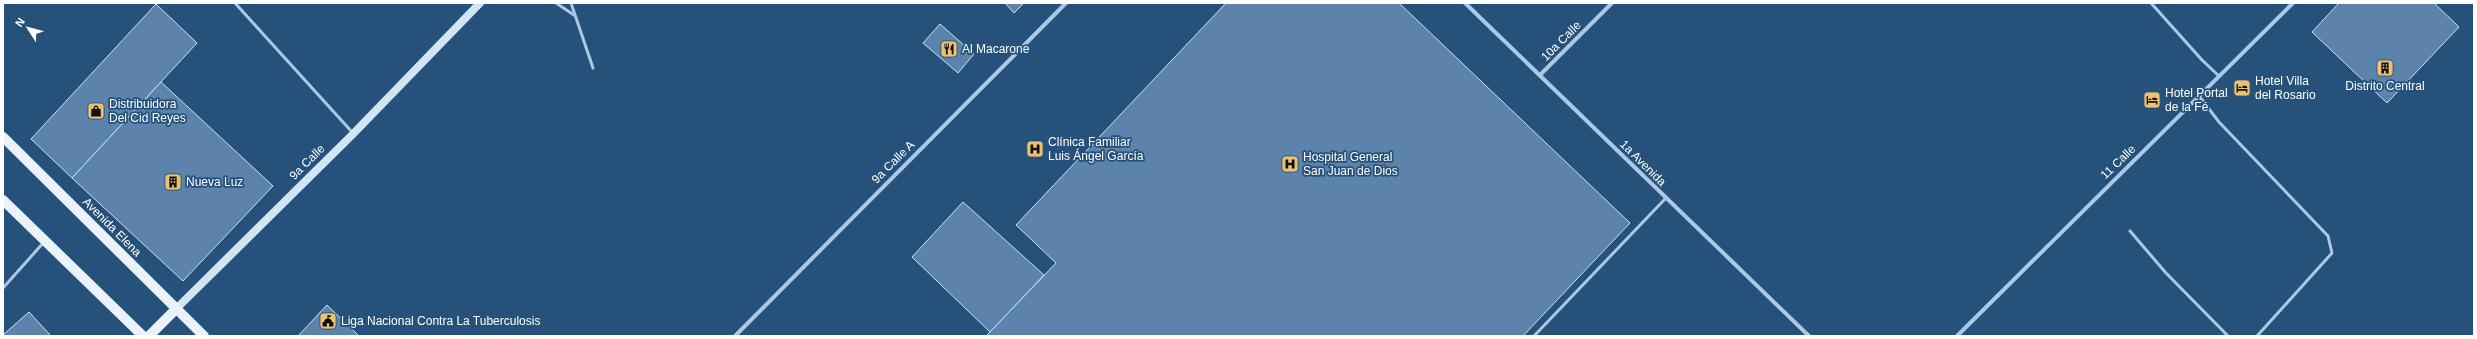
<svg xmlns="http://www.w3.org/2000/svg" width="2477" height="339" font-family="Helvetica,sans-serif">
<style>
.building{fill:#5b83ab;stroke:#cde1f3}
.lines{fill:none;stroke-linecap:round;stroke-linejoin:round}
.service{stroke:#abc8e4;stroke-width:3}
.minor{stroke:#abc8e4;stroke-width:4}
.secondary{stroke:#d3e4f4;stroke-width:8}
.primary{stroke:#eaf2fc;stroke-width:10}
.labels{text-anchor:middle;stroke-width:3.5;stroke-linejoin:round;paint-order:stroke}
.street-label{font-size:12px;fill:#fff;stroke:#26517b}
.poi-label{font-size:12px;fill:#fff;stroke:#26517b;text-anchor:start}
</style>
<rect width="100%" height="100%" fill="#26517b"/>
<g class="building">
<path d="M1005,3H1024L1014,13Z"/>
<path d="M1226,3H1399L1630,223L1523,336H986L1056,263L1016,225Z"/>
<path d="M2339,3H2434L2459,27L2387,103L2312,32Z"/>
<path d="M156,4L197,43L72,178L31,139Z"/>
<path d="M940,24L974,54L958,73L923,43Z"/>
<path d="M161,82L273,186L183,281L72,178Z"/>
<path d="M963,202L1044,275L990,332L912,257Z"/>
<path d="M327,305L359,336H298Z"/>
<path d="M29,312L51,336H3V335Z"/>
</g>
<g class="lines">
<g class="service">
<path d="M235,3L352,132"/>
<path d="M556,3L574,15"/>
<path d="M571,3L593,68"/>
<path d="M2151,3L2202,60L2219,76"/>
<path d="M2199,96L2219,122L2328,236L2332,253L2257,336"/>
<path d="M2130,231L2166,273L2228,336"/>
<path d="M3,288L44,242"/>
<path d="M1534,336L1665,199"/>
</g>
<g class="minor">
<path d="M1465,3L1809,336"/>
<path d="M1540,75L1612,3"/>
<path d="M735,336L1066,3"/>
<path d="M1957,336L2293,3"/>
</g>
<path class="secondary" d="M176,309L353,134L480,3"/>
<g class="primary">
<path d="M3,137L204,336"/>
<path d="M3,200L143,336"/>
<path d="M149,336L176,309"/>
</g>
</g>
<defs>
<g id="restaurant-square" transform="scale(0.9)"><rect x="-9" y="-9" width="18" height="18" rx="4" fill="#ecc170" stroke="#26517b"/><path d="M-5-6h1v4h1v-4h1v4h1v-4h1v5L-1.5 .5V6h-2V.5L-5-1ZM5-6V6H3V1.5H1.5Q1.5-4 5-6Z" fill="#111"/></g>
<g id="building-square" transform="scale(0.9)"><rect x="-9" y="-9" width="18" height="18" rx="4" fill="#ecc170" stroke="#26517b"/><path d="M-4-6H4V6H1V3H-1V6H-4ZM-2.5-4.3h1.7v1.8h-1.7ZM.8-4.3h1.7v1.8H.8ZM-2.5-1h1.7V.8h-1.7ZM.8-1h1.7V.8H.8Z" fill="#111"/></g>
<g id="hotel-square" transform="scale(0.9)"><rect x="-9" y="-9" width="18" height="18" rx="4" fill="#ecc170" stroke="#26517b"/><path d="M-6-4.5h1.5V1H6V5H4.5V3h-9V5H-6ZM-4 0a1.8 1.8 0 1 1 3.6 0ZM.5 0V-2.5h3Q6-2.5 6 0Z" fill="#111"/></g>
<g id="shop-square" transform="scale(0.9)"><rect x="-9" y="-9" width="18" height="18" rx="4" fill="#ecc170" stroke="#26517b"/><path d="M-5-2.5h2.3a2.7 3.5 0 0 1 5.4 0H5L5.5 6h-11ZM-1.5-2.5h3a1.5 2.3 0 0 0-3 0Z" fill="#111"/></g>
<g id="hospital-square" transform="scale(0.9)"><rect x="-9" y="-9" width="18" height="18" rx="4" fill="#ecc170" stroke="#26517b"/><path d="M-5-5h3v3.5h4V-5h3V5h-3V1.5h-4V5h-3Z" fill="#111"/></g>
<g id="civic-square" transform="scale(0.9)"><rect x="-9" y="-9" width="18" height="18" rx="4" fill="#ecc170" stroke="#26517b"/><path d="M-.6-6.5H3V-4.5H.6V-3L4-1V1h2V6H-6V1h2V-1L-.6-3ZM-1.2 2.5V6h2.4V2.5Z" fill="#111"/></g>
</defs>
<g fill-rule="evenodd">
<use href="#restaurant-square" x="949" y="49"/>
<use href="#building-square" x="2385" y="68"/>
<use href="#hotel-square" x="2242" y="88"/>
<use href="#hotel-square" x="2152" y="100"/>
<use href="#shop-square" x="96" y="111"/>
<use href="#hospital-square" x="1035" y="149"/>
<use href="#hospital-square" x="1290" y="164"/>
<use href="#building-square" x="173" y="182"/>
<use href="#civic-square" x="328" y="321"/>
</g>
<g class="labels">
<g class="street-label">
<text transform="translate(1561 41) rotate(-45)" y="4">10a Calle</text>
<text transform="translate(307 162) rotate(-45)" y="4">9a Calle</text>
<text transform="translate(893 162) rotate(-45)" y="4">9a Calle A</text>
<text transform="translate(2118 162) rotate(-44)" y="4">11 Calle</text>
<text transform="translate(1643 163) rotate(45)" y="4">1a Avenida</text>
<text transform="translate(112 227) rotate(45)" y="4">Avenida Elena</text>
</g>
<g class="poi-label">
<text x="962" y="53">Al Macarone</text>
<text x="2255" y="85">Hotel Villa<tspan x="2255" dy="14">del Rosario</tspan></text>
<text x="2385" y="90" text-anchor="middle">Distrito Central</text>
<text x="2165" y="97">Hotel Portal<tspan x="2165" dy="14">de la Fé</tspan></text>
<text x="109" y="108">Distribuidora<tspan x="109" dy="14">Del Cid Reyes</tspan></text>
<text x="1048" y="146">Clínica Familiar<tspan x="1048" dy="14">Luis Ángel García</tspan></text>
<text x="1303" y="161">Hospital General<tspan x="1303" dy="14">San Juan de Dios</tspan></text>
<text x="186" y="186">Nueva Luz</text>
<text x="341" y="325">Liga Nacional Contra La Tuberculosis</text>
</g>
</g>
<rect width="2477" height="339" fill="none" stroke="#ffffff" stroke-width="8"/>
<g transform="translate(28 28) rotate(306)" stroke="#26517b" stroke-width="3" paint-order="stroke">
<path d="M0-3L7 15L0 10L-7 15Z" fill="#ffffff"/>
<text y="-6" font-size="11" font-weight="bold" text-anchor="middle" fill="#ffffff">N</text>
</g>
</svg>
